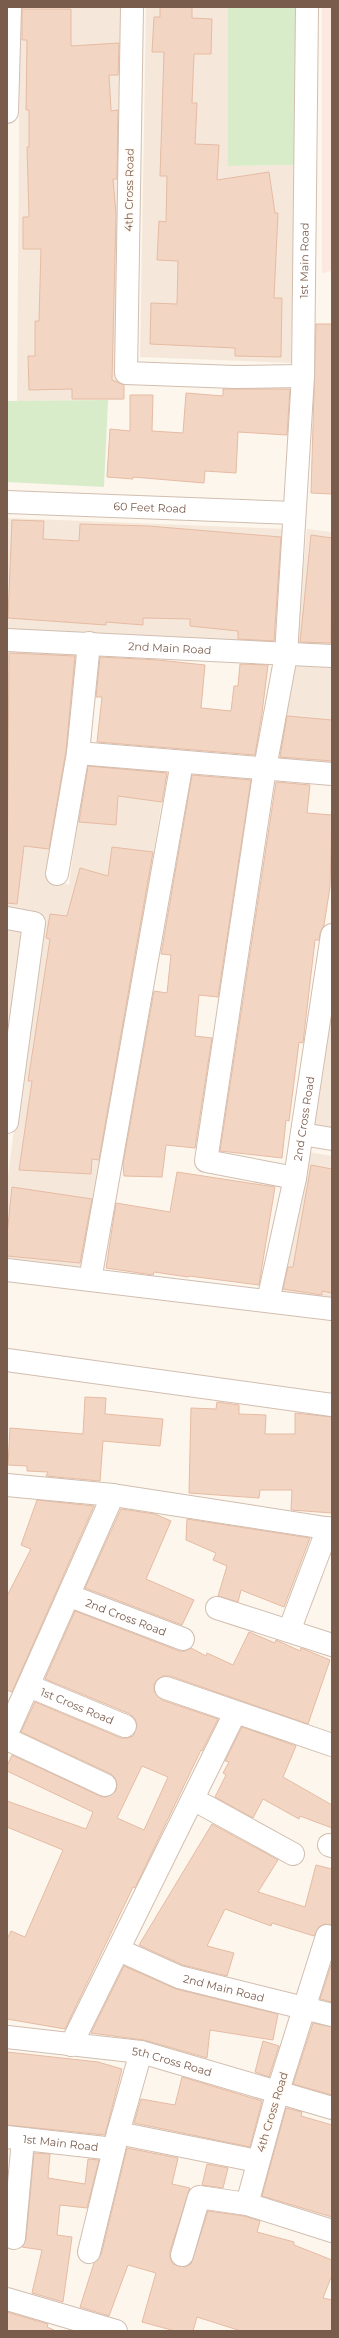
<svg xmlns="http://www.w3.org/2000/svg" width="339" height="2338" font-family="Montserrat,sans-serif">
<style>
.residential{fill:#f5e8da}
.commercial{fill:#fde8e0}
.green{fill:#d8ecc9}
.building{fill:#f3d5c3;stroke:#e6bba3;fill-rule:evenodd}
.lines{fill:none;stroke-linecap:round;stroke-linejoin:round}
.minor-casing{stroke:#d1beb0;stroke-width:24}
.minor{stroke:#fff;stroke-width:22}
.labels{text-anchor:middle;stroke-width:3;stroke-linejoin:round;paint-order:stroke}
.street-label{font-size:11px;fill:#7a5c4d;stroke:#fffaf3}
</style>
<rect width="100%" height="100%" fill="#fdf6ec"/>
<g class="residential">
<path d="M20,7H125L122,400L17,401Z"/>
<path d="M146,7H228V166L295,165L291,363L140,357Z"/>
<path d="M7,518L287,529L281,650L7,636Z"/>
<path d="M307,529L332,532V651L295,650Z"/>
<path d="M7,644L84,649L52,879L69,885L85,760L167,769L87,1270L7,1261V1184L42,914L7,910Z"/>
<path d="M294,661L332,662V770L272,764Z"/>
<path d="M7,927L29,930L7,1077Z"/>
<path d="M332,967V1136L308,1131Z"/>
<path d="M308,1152L332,1156V1303L279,1297Z"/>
</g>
<path class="commercial" d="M322,7H332V271L322,273Z"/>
<g class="green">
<path d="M228,7H296L295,165L228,166Z"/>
<path d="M108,400L104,487L7,482V401Z"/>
</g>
<g class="building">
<path d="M160,7H192V18L212,19L211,54H194L192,103H197L195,144L219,145L217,180L269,172L275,213H278L274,298H282L281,357L235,356V348L150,344L151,303L177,304L178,261L157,260L159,221L166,222L167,176H160L164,52H152L154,17H160Z"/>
<path d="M22,9H71V46L119,43L118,75H109L111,111L118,110L117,179H113L116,214L112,380L124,385V399H72V389L29,390L28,356H35V321H39L41,249H23V217H29L27,147H29V110H26L27,40H22Z"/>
<path d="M316,324H332V494L311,493Z"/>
<path d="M223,389H290L287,435L238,432L236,473L205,471L204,483L133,477V479L107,477L110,429L130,431V395H153L152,431L183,433L186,393L223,396Z"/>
<path d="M12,520L44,521L43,539L79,541L80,524L148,526L281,537L274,641L238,639V631L190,626V619L143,618V625L106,622V625L8,618Z"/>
<path d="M311,535L332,538L331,643L300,642Z"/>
<path d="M9,653L75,656L66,751L49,849L24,846L17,904L7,903Z"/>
<path d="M100,657L158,660L205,665L201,708L231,711L234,686H238L240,664L268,665L262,713L255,755L97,742L102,697H96Z"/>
<path d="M287,716L332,720V761L280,757Z"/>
<path d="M88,766L167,773L162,802L118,796L116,825L79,822Z"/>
<path d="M192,775L251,780L218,997L199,995L195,1036L212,1038L195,1148L166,1145L162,1177L124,1176L123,1164L154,991L167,993L171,955L161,954Z"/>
<path d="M276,782L310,785L307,813L332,815L330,887L324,925L320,933L319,940H315L303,1043L299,1042L289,1121L286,1120L282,1158L220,1151Z"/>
<path d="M112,847L153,852L99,1160L92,1159L91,1174L19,1170L32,1081H28L50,939L46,938L50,914L67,916L80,868L108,876Z"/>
<path d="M311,1165L332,1169V1293L322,1291V1295L283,1289L288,1267H293Z"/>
<path d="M177,1172L275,1187L259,1285L189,1276L188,1277L154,1272L153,1275L106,1268L116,1203L170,1212Z"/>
<path d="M12,1187L92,1199L80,1263L7,1256V1235Z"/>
<path d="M85,1397L106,1398L105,1414L163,1419L160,1446L103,1441L100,1481L46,1476L48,1472L27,1471V1466L8,1465L10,1428L83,1434Z"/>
<path d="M217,1402L239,1405V1414L266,1415L265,1434H295V1413L332,1417V1513L291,1510L292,1490H260L259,1498L189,1493L191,1408L216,1409Z"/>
<path d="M37,1500L94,1506L12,1692L7,1690V1596L31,1549L21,1545Z"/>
<path d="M121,1509L155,1514L171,1521L146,1579L194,1600L182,1625L85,1588Z"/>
<path d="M187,1519L310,1538L284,1607L241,1590L238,1602L218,1596L227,1566L213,1560L216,1553L186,1540Z"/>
<path d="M75,1611L179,1651H185L191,1648L206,1656L207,1653L233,1665L249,1632L275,1643L276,1640L300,1651L301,1648L330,1660L308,1724L170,1676H163L158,1679L154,1684V1691L162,1700L218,1719L202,1751L201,1750L135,1888L133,1887L65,2029L7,2019V1939L11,1931L25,1937L63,1850L7,1827V1801L86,1829L93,1812L7,1771V1766L12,1755L100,1796L106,1797L116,1791L117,1784L115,1778L111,1774L21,1732L35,1702L121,1738H127L133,1736L137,1725L135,1719L130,1714L45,1679ZM142,1766L168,1777L144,1830L117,1818Z"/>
<path d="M242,1727L296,1746L283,1777L332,1805V1828L300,1816L299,1819L263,1799L253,1818L215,1797L226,1775L223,1773L229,1762L225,1761Z"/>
<path d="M212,1824L278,1860L258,1892L305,1907L316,1865L332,1869V1925L325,1924L319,1927L314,1936L272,1923L271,1926L225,1909L207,1946L234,1953L227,1976L183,1965L139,1945Z"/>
<path d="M331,1965H332V2002L320,1999Z"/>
<path d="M124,1966L176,1989L278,2014L273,2040L210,2030L207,2058L144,2040L91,2033Z"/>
<path d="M313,2023L332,2027V2095L293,2084Z"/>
<path d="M263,2041L279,2046L269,2077L255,2072Z"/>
<path d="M7,2052L98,2062L122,2069L105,2135L7,2125Z"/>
<path d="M182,2077L262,2101L250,2147L134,2123L141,2099L175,2105Z"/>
<path d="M286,2108L302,2112L301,2116L332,2125V2217L262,2196Z"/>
<path d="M127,2148L178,2158L172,2184L190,2188L170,2251V2258L173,2264L185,2267L191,2264L208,2211L244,2216L260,2221L257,2232L294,2242V2245L332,2260V2275L323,2298L332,2300V2331H241L197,2317L193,2331H175L142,2322L156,2273L128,2265L109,2316L80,2307L94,2263L101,2255Z"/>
<path d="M34,2153L50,2154L48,2178L85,2184L88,2159L99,2160L87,2208L60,2205L57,2235L72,2237L63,2302L32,2293L42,2250L22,2247L26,2239Z"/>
<path d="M207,2164L228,2168L223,2188L202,2185Z"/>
<path d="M7,2312L48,2324L47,2327L56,2331H7Z"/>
</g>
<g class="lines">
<g class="minor-casing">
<g id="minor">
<path d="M132,7L126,373L235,377L303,376"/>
<path d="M7,112L10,7"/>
<path id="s1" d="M7,502L294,513"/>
<path id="s2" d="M7,640L332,656"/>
<path d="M78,753L332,774"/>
<path d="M57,874L78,753L89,643"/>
<path d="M7,918L34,923L7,1122"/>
<path d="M302,1134L332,1139"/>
<path id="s3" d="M295,1178L206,1161L265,768L286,655L303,376L307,7"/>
<path d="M7,1270L332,1309"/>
<path d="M90,1280L182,762"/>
<path id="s4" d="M268,1301L295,1178L332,935"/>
<path d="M7,1360L332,1405"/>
<path d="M7,1485L113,1495L332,1529"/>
<path id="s5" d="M70,1596L183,1639"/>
<path d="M217,1608L332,1645"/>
<path d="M289,1631L328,1528"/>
<path id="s6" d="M29,1686L125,1726"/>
<path d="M166,1688L332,1745"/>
<path d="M7,1733L113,1495"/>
<path d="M7,1739L105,1785"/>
<path d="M193,1799L293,1854"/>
<path d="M329,1845L332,1846"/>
<path d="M327,1936L278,2091L247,2204L332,2231"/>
<path id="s7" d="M119,1950L179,1977L332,2015"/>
<path id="s8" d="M7,2037L141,2052L332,2108"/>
<path d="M71,2045L235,1713"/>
<path d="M118,2133L257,2161"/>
<path id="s9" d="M7,2137L114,2149"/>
<path d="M14,2238L23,2140"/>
<path d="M89,2252L118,2133L141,2052"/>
<path d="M182,2255L199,2197L247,2204"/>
<path d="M7,2299L116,2331"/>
</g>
</g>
<use href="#minor" class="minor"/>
</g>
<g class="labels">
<g class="street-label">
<text transform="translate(129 190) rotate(-89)" y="4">4th Cross Road</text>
<text dy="4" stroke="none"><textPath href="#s3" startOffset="998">1st Main Road</textPath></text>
<text dy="4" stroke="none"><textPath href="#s1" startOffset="143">60 Feet Road</textPath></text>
<text dy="4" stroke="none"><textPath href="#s2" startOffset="163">2nd Main Road</textPath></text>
<text dy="4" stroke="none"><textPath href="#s4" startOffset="186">2nd Cross Road</textPath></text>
<text dy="4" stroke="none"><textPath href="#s5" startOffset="60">2nd Cross Road</textPath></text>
<text dy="4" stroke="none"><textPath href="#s6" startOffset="52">1st Cross Road</textPath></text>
<text dy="4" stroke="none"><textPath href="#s7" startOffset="112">2nd Main Road</textPath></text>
<text dy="4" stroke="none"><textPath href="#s8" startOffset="167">5th Cross Road</textPath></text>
<text transform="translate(272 2112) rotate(-73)" y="4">4th Cross Road</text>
<text dy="4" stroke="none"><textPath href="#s9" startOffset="54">1st Main Road</textPath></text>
</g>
</g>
<rect width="339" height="2338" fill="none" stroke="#7a5c4d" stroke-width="16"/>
</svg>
